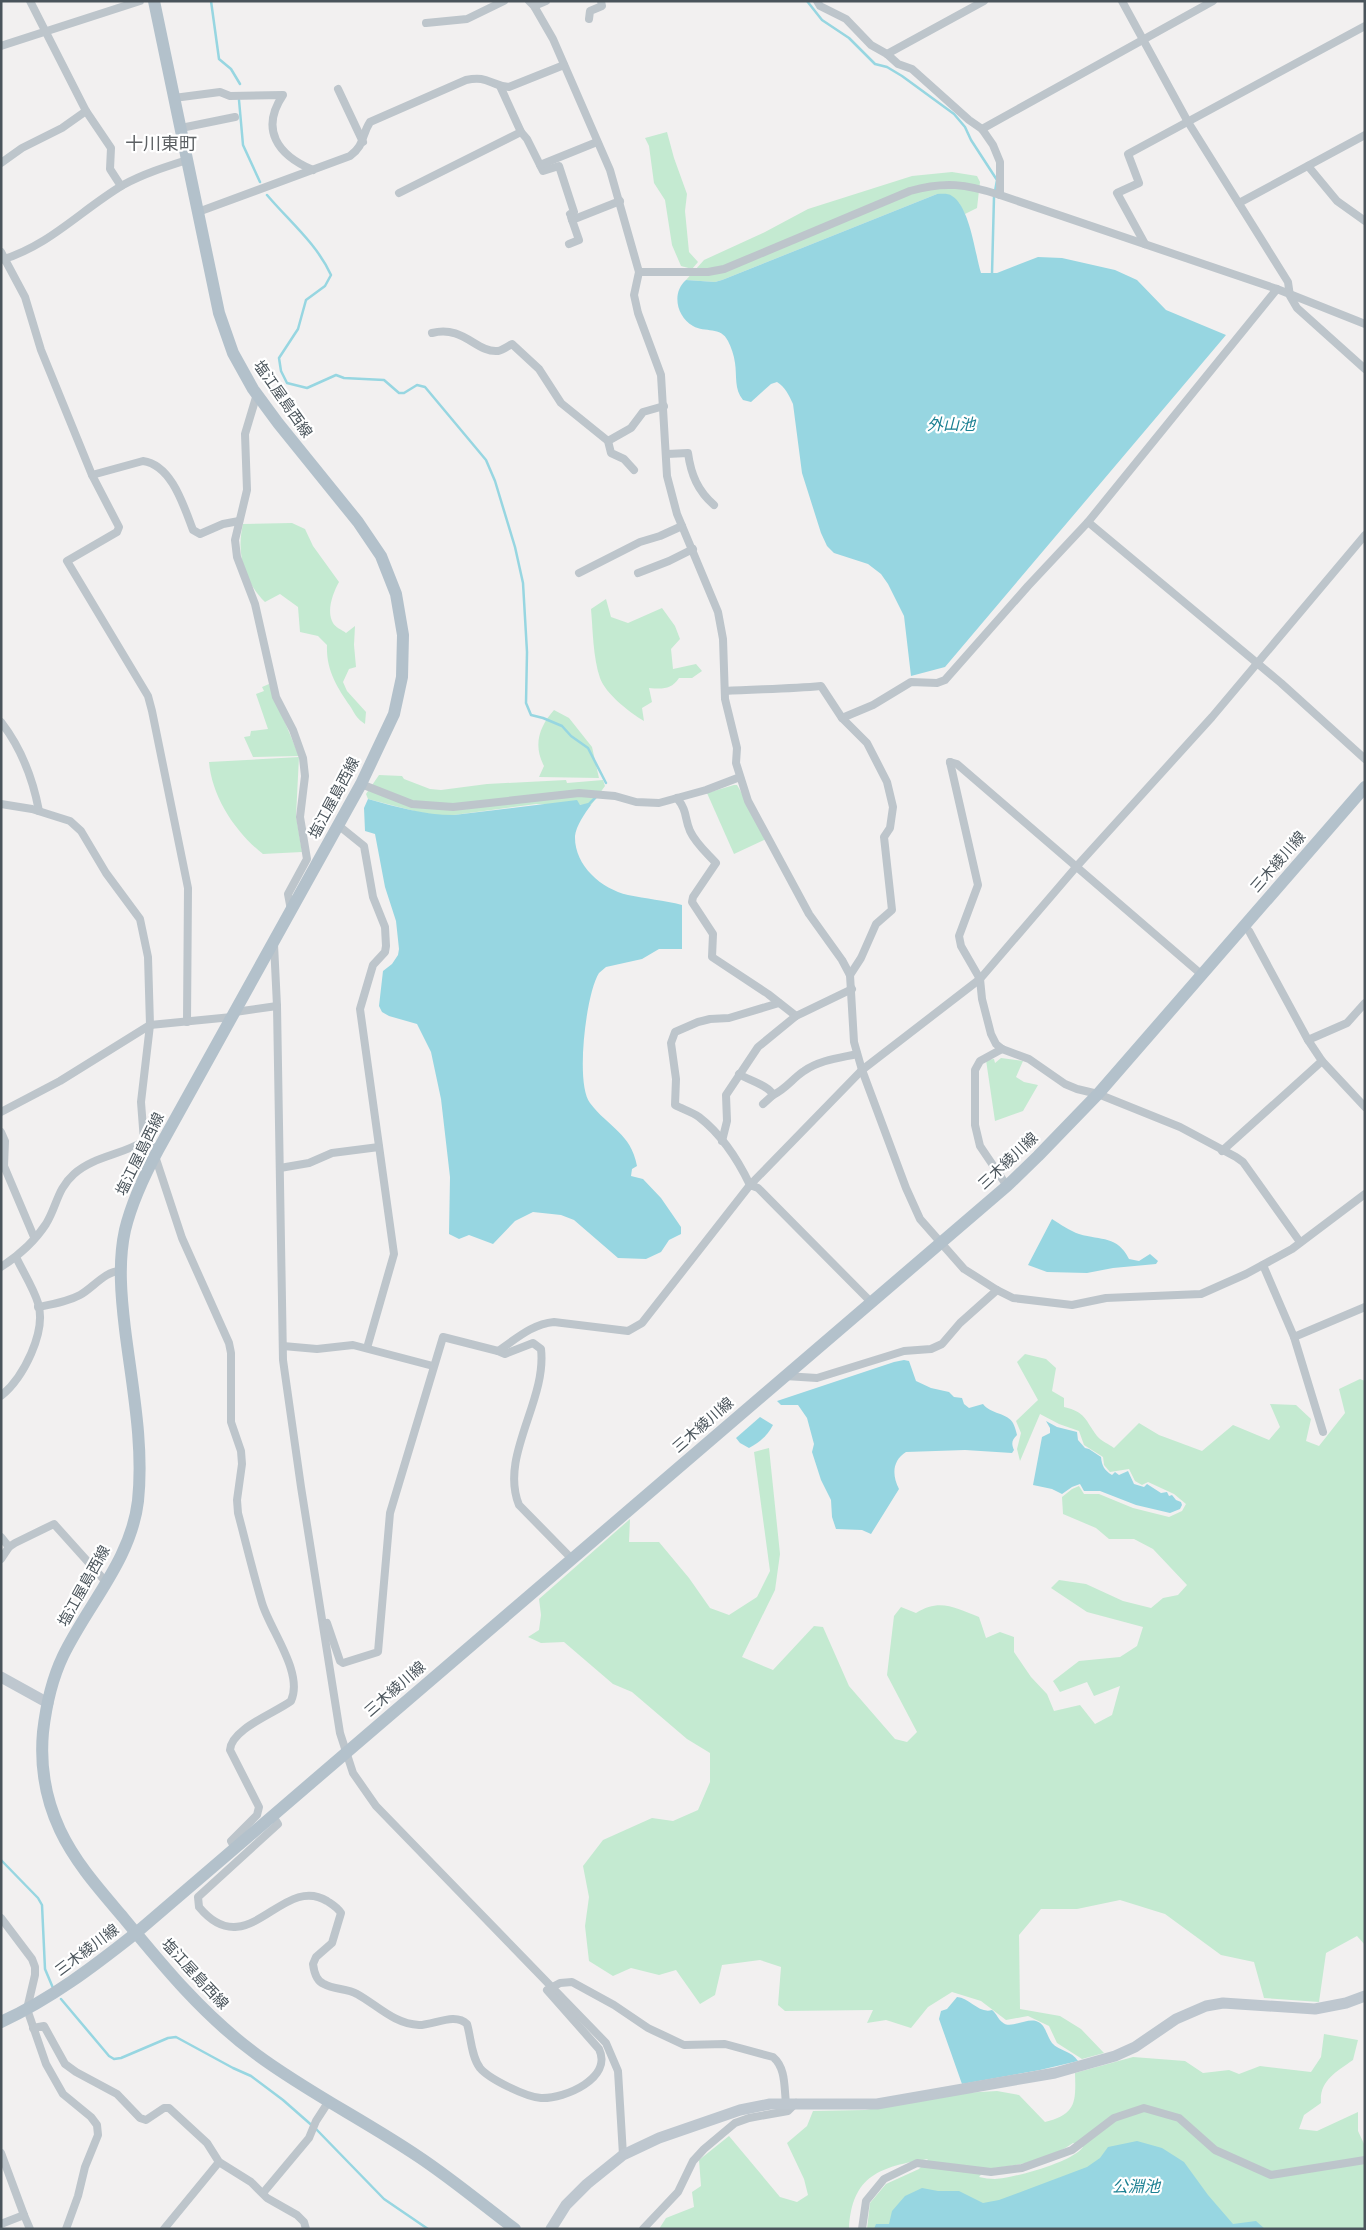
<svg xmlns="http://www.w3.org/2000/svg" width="1366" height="2230" font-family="'DM Sans','Noto Sans JP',sans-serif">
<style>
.green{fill:#c4ead1;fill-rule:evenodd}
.water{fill:#97d6e1}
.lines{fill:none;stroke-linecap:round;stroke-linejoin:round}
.stream{stroke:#97d6e1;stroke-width:2.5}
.street{stroke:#bdc5cb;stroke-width:8}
.secondary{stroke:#bec7cf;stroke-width:11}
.primary{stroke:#b3c1cb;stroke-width:12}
.labels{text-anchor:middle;stroke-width:4.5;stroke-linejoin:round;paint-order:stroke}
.street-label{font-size:15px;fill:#4a545b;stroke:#fff}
.water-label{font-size:16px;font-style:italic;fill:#1d8193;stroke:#fff}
.quarter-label{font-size:18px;fill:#5d6164;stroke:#fff}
</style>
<rect width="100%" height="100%" fill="#f2f0f0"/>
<g class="green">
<path d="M667,132L674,158L687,194L685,211L689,252L698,262L692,269L681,266L672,245L665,200L654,183L649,146L645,138Z"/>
<path d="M952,172L977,176L980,182L977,208L965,214L959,203L937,194L722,280L715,282L686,280L704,260L765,232L808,209L912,176Z"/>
<path d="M292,523L305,529L313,546L339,582C333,593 326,611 333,623C335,627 342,630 346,633L355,626L354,645L356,667L349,669L343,682L347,691L366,712L365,724C357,719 355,714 350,706C337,687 326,670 327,645L318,636L300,632L298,607L280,594L265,602C244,581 236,553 243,524Z"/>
<path d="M606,599L611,617L628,623L662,608L675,626L680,639L671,649L673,669L696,664L702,671L692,678H679C671,690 662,689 649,688L652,702L642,708L644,721C630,713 605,693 600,678C593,657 593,632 591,609Z"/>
<path d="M269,684L299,756L253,757L244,737L250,736L251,731L268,729L256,694L264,691L262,687Z"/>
<path d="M554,710L569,718L592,747L599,778L539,777L544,766C533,745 539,727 554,710Z"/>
<path d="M299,757L296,816L302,852L263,854C235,832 212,797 209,762Z"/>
<path d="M379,775L402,776L404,779L430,789L441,790L487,784L566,780L567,783L603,780L605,786L591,805L536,804L454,815H437L418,812L368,799L366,794Z"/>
<path d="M734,785H737L740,790L766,839L734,854L707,793Z"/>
<path d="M1001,1058L1023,1061L1016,1077L1024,1082L1038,1085L1023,1111L995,1121L986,1060L994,1059L995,1063Z"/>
<path d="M1025,1354L1046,1359L1056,1368L1052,1391L1064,1398V1407C1086,1412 1085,1420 1097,1436C1101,1441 1109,1444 1114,1448L1139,1423L1159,1435L1202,1451L1233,1425L1269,1440L1280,1427L1270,1404L1296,1405L1311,1419L1306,1441L1319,1446L1345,1413L1339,1389L1360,1379L1365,1381V1945L1357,1936L1326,1953L1319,2002L1264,1998L1254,1962L1221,1955L1165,1914L1120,1900L1077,1909H1041L1019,1935L1020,2009L1060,2016L1081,2029L1104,2053L1082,2059L1057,2043L1049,2026L1028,2016L1006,2020L981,2001L952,1992L928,2007L911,2028L886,2020L867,2023L873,2010L785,2011L778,2005L781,1967L760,1960L722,1965L715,1995L700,2004L676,1970L659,1975L631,1968L613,1976L589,1961L585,1926L589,1897L583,1866L603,1840L652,1818L673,1821L698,1810L710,1782V1753L687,1739L632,1692L613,1684L564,1642L541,1643L528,1637L539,1630L541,1615L539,1599L630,1519L629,1542H659L689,1578L710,1608L729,1615L757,1597L770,1571L754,1452L769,1448L780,1554L775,1590L742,1657L773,1670L814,1626L823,1627L849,1686L895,1739L907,1742L917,1732L887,1675L894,1616L901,1607L916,1613C940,1598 955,1608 979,1617L986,1638L1000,1632L1014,1637V1652L1031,1677L1047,1694L1054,1711L1080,1705L1095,1724L1112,1715L1120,1686L1094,1696L1087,1682L1060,1692L1053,1681L1079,1661L1120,1657L1137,1646L1143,1627L1087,1612L1051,1588L1059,1580L1086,1584L1123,1601L1151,1608L1163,1598L1178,1595L1187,1585L1153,1549L1134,1539H1109L1096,1528L1063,1514L1062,1497L1072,1489L1079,1486L1084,1494H1099L1133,1508L1169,1517L1182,1511L1186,1504L1174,1494L1148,1482L1142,1485L1135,1481L1129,1469L1110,1472L1104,1465L1103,1457L1084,1445L1079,1431L1059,1424L1040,1414L1020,1461L1017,1449L1021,1433L1016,1421L1038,1400L1017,1362Z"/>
<path d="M1324,2034L1358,2040L1353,2060C1336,2072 1319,2081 1321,2103L1304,2115L1299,2129L1317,2131L1358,2112V2131L1365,2146V2229H867L870,2203L886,2184L919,2169L928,2159C881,2167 852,2174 849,2229H659L666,2218L694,2207L692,2192L701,2186L699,2160L729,2136L780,2197L797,2202L808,2195L804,2179L787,2143L807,2126L813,2111L865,2110L963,2093L997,2091L1019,2095L1045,2122C1076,2114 1076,2103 1075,2073L1133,2057L1185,2061L1203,2073L1229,2070L1239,2074L1260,2066L1311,2072L1321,2057ZM1073,2143L1083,2147C1073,2162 1014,2178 995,2179C990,2179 984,2178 979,2177L986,2169C1016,2166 1048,2161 1073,2143Z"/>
</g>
<g class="water">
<path d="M937,194C942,194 948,193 952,196C970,207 975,254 981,273H997L1038,257L1062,258L1115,270L1137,280L1166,310L1226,335L945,667L911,676L904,616L888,584L881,574L868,564L834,553L827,546L821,533L802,473L793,404C789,395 785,387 777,382L771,384L751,402L743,400C734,389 737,376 735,363C734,355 731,347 728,341C721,326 705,333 693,326C677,317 671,293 686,280L715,282L722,280Z"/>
<path d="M368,799C397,807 424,815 454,815L577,800L580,805L588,803L591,805C585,813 576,826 575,836C574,865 601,889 628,895C646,899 664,900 682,905V949H659L642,959L606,967L599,973C586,993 575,1084 590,1103C608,1127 631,1133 637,1166L632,1169L631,1176L643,1179L661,1198L681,1227V1234L669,1240L661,1252L646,1259L618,1258L574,1220L561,1215L533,1212L515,1221L493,1244L469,1235L459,1239L449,1234L450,1177L441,1099L431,1052L417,1024L389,1016L382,1012L379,1006L383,971L392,964L398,955L399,949L396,921L385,887L375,834L365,831L364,808Z"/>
<path d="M1052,1219C1060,1224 1070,1231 1079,1234C1102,1241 1117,1235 1129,1259L1139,1261L1150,1254L1158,1261L1156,1264L1113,1268L1087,1273L1047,1272L1028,1265Z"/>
<path d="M904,1360L909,1361L916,1381L931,1388L949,1392L954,1397L962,1398L964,1404L969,1408L983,1404C990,1414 1008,1413 1013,1423C1015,1427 1016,1431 1017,1435C1012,1440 1011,1443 1014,1450L1012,1453L965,1450L906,1452C892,1461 892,1475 899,1489L871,1534L862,1530L836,1529L832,1517L831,1500L821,1480L812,1452L814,1444L807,1418L798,1405H781L777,1401L894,1362Z"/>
<path d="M760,1417L773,1425C767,1436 760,1442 749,1448L740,1443L736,1438Z"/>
<path d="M1046,1421L1057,1427L1077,1432L1078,1440L1085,1448L1089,1449L1101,1457C1102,1466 1104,1470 1112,1475L1115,1472L1119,1475L1128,1471L1134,1484L1144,1487L1147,1484L1161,1493L1167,1492L1169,1496L1172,1495L1176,1500L1181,1502L1182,1505L1180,1509L1170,1513L1136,1505L1100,1491H1084L1080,1484L1072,1487L1062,1494L1052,1489L1033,1485L1042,1437L1050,1433V1428Z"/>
<path d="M957,1997C970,1998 979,2014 992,2010C997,2014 998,2019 1002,2022C1010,2030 1025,2018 1036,2021C1046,2024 1046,2035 1052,2043C1059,2051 1072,2051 1078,2061L1040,2070L962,2084L939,2019L941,2011L947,2009Z"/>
<path d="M1137,2141L1162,2148L1184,2162L1208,2195L1233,2224L1256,2221L1265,2229H874L876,2224H889L892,2211L905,2196L922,2188L938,2191H959L983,2203L999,2200L1087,2167L1100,2158L1108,2147Z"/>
</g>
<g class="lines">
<g class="stream">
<path d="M211,1L219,59L231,69L240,84"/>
<path d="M807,1L822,20L849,38L875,64L887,67L902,76L954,114L965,127L971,140L997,180L994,197L992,274"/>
<path d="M239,100L243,145L260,182"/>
<path d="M267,195C289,221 317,244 331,275L325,286L306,300L298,329L279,358L281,371L287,383L307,388L336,375L344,378L384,380L399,393H404L417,385L425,387L486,460L495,481L515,547L523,583L527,652L526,703L531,715L543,718L562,726L571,736L588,748L606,783"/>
<path d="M589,804L596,797"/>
<path d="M1,1860L38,1898L42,1905L45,1969L53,1988"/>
<path d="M61,1999L109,2056L114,2059L121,2058L168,2038L176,2037L233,2068L251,2076L283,2100L316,2129L384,2199L428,2229"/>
</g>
<g class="street">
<path d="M30,1L86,111L111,148L110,169L121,186"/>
<path d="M529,1L534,6L553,39L610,170L639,272L634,295L638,313L661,375L667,476L677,514L718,612L723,639L725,699L737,748L736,763L748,801L809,914L842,960L850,975L854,1042L862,1070L906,1188L920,1219L964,1269L997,1290L1013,1298L1072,1305L1106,1298L1201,1294L1246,1274L1292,1249L1365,1194"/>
<path d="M817,1L820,6L846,19L871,45L887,54L898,64L912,69L969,120L982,129L993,145L1000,162V195"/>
<path d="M1122,1L1188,122L1288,282L1290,296L1297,308L1365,369"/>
<path d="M534,6L546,1"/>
<path d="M589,19L590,11L602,6L601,1"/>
<path d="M426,23L467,19L504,1"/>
<path d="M1,46L140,1"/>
<path d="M887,54L984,1"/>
<path d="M500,86L521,132L527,139L543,171L559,166L574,212L570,214"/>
<path d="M338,89L363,142"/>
<path d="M174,98L220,92L230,96L283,95C260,129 277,155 313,170"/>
<path d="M181,128L235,117"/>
<path d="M982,129L1213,1"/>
<path d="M1,163L22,148L62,128L86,111"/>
<path d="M540,165L597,142"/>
<path d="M1308,166L1337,201L1365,221"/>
<path d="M399,193L521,132"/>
<path d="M1239,203L1365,135"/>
<path d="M198,212L350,156C365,145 361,136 370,122L466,80C488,75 489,85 509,87L564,65"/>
<path d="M572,220L620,201"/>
<path d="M569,244L579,240L571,217"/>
<path d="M1145,244L1117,193L1139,183L1128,154L1365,26"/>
<path d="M1,252L25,297L41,350L92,475L119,527L117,532L67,561L148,696L152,711L188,888L187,1022"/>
<path d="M1,260C49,246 81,210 123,185C143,174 165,167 187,160"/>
<path d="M639,272H708L724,269L910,191C945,181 966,184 1000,195L1277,289L1365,324"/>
<path d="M432,333C464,325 476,353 498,351C503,350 508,346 512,344L539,369L561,403L608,441L611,453L624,459L634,470"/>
<path d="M257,394L245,434L247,490L235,540L237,557L255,604L276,697L293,730L303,758L305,776L300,817L307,859L288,894L291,910"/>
<path d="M608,441L631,428L643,412L664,406"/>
<path d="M667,454L688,453C691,475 698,491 714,505"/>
<path d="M92,475L143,461C172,465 184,507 193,530L200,534L223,524L239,521"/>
<path d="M1088,522L1281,683L1365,759"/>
<path d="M579,573L640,542L660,536L682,526"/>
<path d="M638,573L669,561L693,549"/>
<path d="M725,691C758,689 789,689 821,686L842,718L867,743L887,782L893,807L890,828L884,837L892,910L876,924L861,958L850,975"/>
<path d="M842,718L873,705L911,682L937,683L945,680L1028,586L1088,522L1277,289"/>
<path d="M1,722C21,748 33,779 39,811"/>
<path d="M950,762L978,885L959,936L961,946L980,979L982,999L991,1034L996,1044L1002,1049L1029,1059L1065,1084L1077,1089L1098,1094L1180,1127L1236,1157L1243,1162L1300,1242"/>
<path d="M950,762L957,764L1201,974"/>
<path d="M361,784L412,804L453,807L579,793L615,796L636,802L659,803L706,790L740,777"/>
<path d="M677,798C688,812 684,817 690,831C696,844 707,853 716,863L693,897L692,902L713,934L712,957L768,994L796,1016"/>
<path d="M1,804L32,809L70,821L81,831L106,873L140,919L148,957L150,1025L141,1102L144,1141L158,1150"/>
<path d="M338,825L364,846L373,897L385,927L386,946L385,952L373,965L360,1009L394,1254L367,1348"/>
<path d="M1244,926L1249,931L1308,1040L1322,1061L1365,1107"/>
<path d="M274,944L277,1006L283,1360L301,1487L340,1733L353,1773L376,1806L606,2043L618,2071L623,2155"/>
<path d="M779,1003L729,1018L710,1019L698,1022L675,1032L671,1043L676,1079L675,1105C682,1109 692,1112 699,1117C721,1134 738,1160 750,1185L862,1070L980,979L1077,866L1212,717L1365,535"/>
<path d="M235,1012L277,1006"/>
<path d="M1308,1040L1347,1023L1365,1003"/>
<path d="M1002,1049L980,1061L975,1070V1125L980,1146L1007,1186"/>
<path d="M739,1074C748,1080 770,1086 773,1095L763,1104"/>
<path d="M773,1095C786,1089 793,1078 804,1071C820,1060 839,1058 857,1054"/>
<path d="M1,1112L60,1081L150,1025L232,1017"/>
<path d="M1,1132L5,1141L4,1166L34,1237"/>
<path d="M722,1141L727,1121L726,1095L758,1047L796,1016L852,989"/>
<path d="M1222,1151L1322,1061"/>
<path d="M155,1156L182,1238L229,1343L231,1353V1422L241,1451L242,1464L237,1500L238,1513C246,1543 253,1573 262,1603C270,1630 304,1673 291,1701C275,1713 231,1729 230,1750L259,1807L257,1815L231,1841L235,1848"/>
<path d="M280,1168L309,1163L332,1153L379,1147"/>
<path d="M1263,1265L1294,1337L1323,1432"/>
<path d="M1,1267C18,1256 35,1241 46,1224C57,1206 57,1189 74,1174C94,1156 122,1155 144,1141"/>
<path d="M38,1307C53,1304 67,1302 80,1295C93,1288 105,1271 120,1271"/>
<path d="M1294,1337L1365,1307"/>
<path d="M283,1346L317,1349L353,1345L433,1366"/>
<path d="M498,1351L505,1354L533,1343L541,1349C547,1401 499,1456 519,1505L572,1559"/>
<path d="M785,1376L817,1378L904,1351L931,1349L942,1344L960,1323L997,1290"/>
<path d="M1,1396C23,1378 47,1332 38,1303C33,1287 23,1272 16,1257"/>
<path d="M1,1537L9,1547"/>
<path d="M1,1559L9,1547L15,1543L54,1524L107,1583"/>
<path d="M325,1624L327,1623L340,1661L343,1663L378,1652L390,1513L443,1337L498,1351C516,1339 532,1324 554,1322L628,1331L642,1323L750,1185L758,1188L871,1302"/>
<path d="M273,1816L278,1824L198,1897L199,1907C248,1966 282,1873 327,1901C333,1905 337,1907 341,1913L332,1943L316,1957L313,1964C314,1972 316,1981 324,1984C334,1990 347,1988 357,1994C377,2005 394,2024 419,2025C434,2025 455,2012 467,2024C471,2037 471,2056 480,2068C489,2079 526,2097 541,2098C565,2099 613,2078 599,2049L547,1990L560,1983L572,1982L614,2005L648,2028L684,2045L725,2044L773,2057C786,2068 784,2087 786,2103"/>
<path d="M1,1918L32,1959L35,1967V1975L27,2009L46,2064L63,2094L91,2117L97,2125L98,2135L85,2167L78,2196L66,2229"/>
<path d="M33,2028L44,2026L65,2064L76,2072L117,2094L140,2118L146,2120L164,2108H169L207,2143L219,2162L251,2182L267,2198L297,2215L304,2222L306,2229"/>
<path d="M1,2153L24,2215"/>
<path d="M263,2193L309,2138L316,2121L329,2101"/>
<path d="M1,2224L24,2215L30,2229"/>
<path d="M164,2229L219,2162"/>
<path d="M643,2229L678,2192L693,2161L704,2149L735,2123L749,2118L788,2111L796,2103"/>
<path d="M862,2229L866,2201L884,2179L917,2163L991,2172L1022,2168L1072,2150L1114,2118L1144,2108L1179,2118L1215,2150L1271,2175L1365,2160"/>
</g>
<g class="secondary">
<path d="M1,1677L48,1703"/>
<path d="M551,2229L566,2205L587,2184L623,2155L659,2138L740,2110L770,2104H877L1055,2073L1115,2056L1135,2047L1176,2019L1206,2006L1223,2003L1315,2009L1346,2003L1365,1996"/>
</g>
<g class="primary">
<path d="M154,1L219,313L233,353L253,389L278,423L358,522L381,556L396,594L403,635L402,677L394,714L361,784L158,1150C144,1176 132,1201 125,1230C118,1262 121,1296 125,1329C132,1386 144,1444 138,1501C131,1560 88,1604 63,1656C52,1679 46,1706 43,1732C40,1765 46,1800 60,1830C75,1862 99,1889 122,1916C163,1966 203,2015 256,2054C307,2092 366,2121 419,2157C452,2179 483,2205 515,2229"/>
<path d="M1,2022C51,1999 93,1967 136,1933L1007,1186L1038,1156L1098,1094L1365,787"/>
</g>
</g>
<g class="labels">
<g class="street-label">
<text transform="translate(283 399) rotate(55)" y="5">塩江屋島西線</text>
<text transform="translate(334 798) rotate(-62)" y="5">塩江屋島西線</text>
<text transform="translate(1278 862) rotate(-49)" y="5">三木綾川線</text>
<text transform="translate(140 1154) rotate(-64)" y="5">塩江屋島西線</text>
<text transform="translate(1008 1161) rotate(-43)" y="5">三木綾川線</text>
<text transform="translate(703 1425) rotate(-41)" y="5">三木綾川線</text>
<text transform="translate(84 1586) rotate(-61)" y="5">塩江屋島西線</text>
<text transform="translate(395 1689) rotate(-41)" y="5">三木綾川線</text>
<text transform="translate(87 1950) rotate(-37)" y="5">三木綾川線</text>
<text transform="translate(195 1974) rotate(47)" y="5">塩江屋島西線</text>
</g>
<g class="water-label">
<text x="951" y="430">外山池</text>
<text x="1136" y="2192">公淵池</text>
</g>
<g class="quarter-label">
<text x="161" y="150">十川東町</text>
</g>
</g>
<rect width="1366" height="2230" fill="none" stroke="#4a545b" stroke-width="5"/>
</svg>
